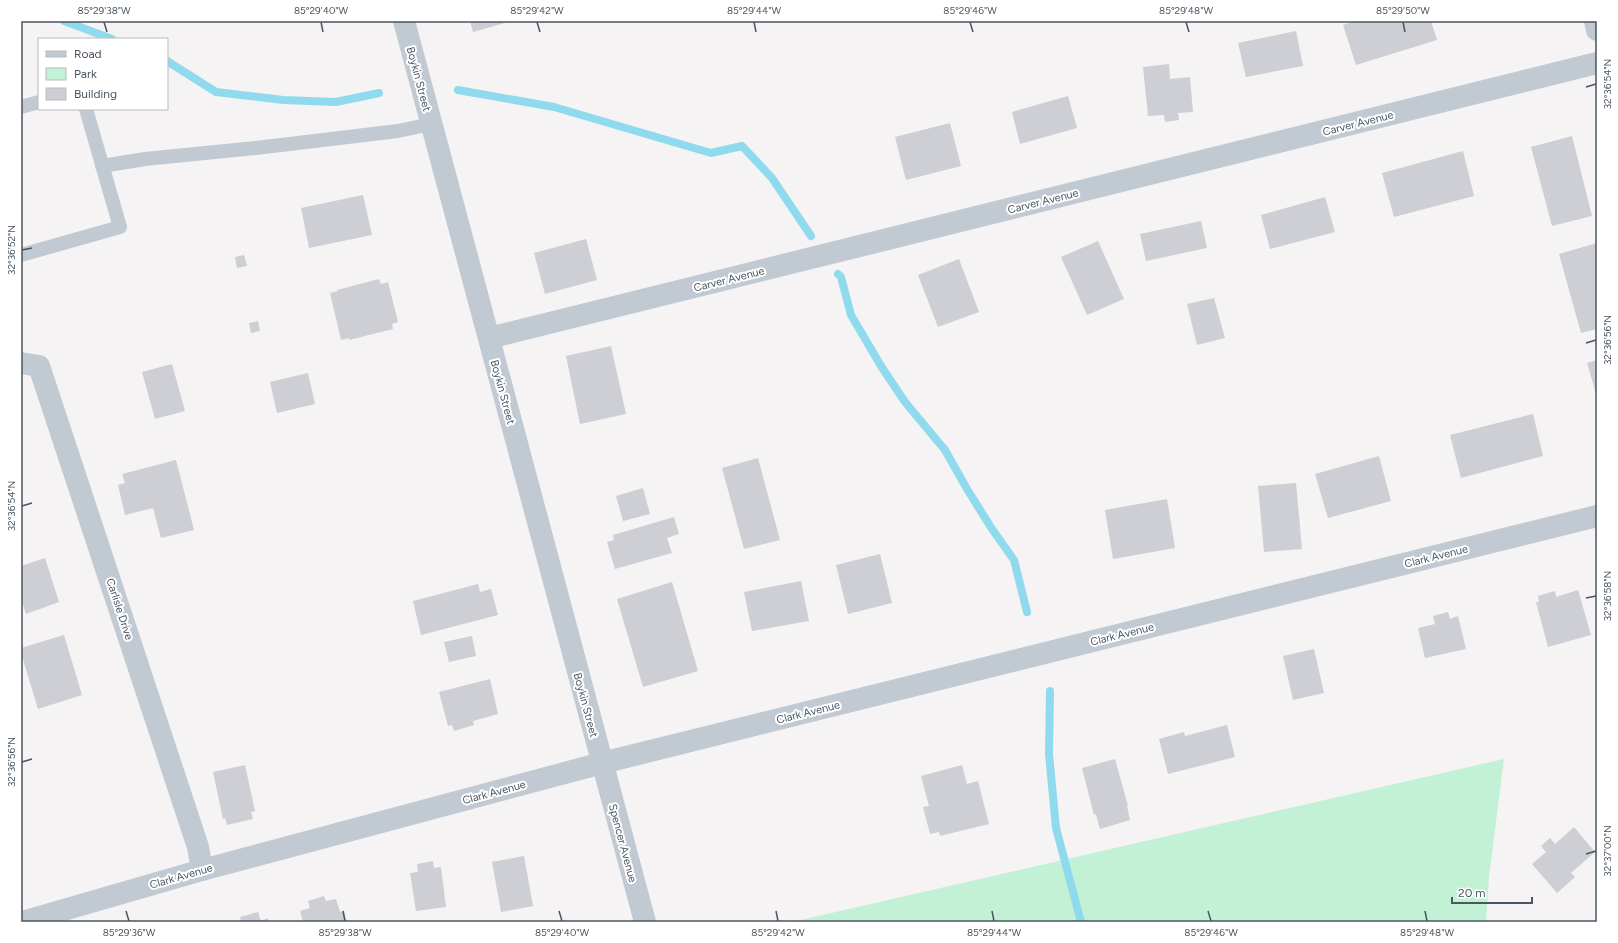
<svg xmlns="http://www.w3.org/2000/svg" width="1618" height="943" font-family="Figtree,sans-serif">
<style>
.green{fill:#c3f1d5}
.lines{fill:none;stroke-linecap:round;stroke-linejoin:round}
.stream{stroke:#90daee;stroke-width:8}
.building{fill:#cdcfd5}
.lane{stroke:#c1cad2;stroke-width:14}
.street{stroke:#c1cad2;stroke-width:22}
.ticks{fill:none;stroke:#4a5661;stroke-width:1.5}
.labels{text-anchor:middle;stroke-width:4;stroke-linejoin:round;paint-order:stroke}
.street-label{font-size:11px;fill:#4a5661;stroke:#fff}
.neatline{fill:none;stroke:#4a5661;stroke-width:1.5}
.ticks-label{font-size:10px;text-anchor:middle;fill:#4a5661}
</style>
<rect width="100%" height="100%" fill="#f5f3f3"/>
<path class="green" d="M1504,759L1489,877L1486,922H792Z"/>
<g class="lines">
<g class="stream">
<path d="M64,21L112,39"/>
<path d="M167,61L216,92L283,100L336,102L379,93"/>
<path d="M458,90L554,107L711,153L742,146L772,178L811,236"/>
<path d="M838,274L841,277L851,315L881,366L905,402L945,450L967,489L992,529L1014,560L1027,612"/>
<path d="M1050,691L1049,754L1056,828L1081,922"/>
</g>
</g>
<g class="building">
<path d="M470,21H512L473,32Z"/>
<path d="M1355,21H1431L1437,40L1356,65L1343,25Z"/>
<path d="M1296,31L1303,66L1246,77L1238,43Z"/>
<path d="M1169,64L1170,79L1190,77L1193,112L1178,113L1179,120L1165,122L1164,115L1148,116L1143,67Z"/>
<path d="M1068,96L1077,128L1020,144L1012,112Z"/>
<path d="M950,123L961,166L906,180L895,137Z"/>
<path d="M1572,136L1592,216L1552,226L1531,147Z"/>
<path d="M1463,151L1474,196L1394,217L1382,173Z"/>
<path d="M363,195L372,235L309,248L301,208Z"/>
<path d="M1325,197L1335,232L1270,249L1261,215Z"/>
<path d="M1201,221L1207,248L1146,261L1140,234Z"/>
<path d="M586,239L597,280L545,294L534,253Z"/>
<path d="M1098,241L1124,299L1087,315L1061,257Z"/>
<path d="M1597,243V329L1581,333L1559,254Z"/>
<path d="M244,255L247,266L237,268L235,257Z"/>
<path d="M959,259L979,312L938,327L918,275Z"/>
<path d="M379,279L381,284L388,282L398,322L392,324L393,329L349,340V338L341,340L330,293L338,291L337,290Z"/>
<path d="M1214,298L1225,338L1197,345L1187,304Z"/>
<path d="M258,321L260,331L251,333L249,323Z"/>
<path d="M611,346L626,414L580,424L566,356Z"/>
<path d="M1597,360V397L1587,363Z"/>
<path d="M172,364L185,411L155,419L142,372Z"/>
<path d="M308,373L315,404L277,413L270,382Z"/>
<path d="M1533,414L1543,456L1461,478L1450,435Z"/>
<path d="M1379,456L1391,501L1328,518L1315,474Z"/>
<path d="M758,458L780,540L744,549L722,468Z"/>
<path d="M176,460L194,530L161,538L153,508L125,515L118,485L125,483L122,474Z"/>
<path d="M1296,483L1302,549L1264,552L1258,486Z"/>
<path d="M643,488L650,514L623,521L616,496Z"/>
<path d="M1167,499L1175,548L1113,559L1105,510Z"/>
<path d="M674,517L679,534L667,538L672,553L615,569L607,542L614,540L613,535Z"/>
<path d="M880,554L892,603L848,614L836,565Z"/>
<path d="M45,558L59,602L26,614L21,599V566Z"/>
<path d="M801,581L809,621L752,631L744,592Z"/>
<path d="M672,582L698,671L643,687L617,599Z"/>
<path d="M478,584L480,592L491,589L498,615L421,635L413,601Z"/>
<path d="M1578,590L1591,635L1548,647L1536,602H1539L1538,596L1555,591L1556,597Z"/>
<path d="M1448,612L1450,619L1458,616L1466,649L1425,658L1418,628L1435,624L1433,616Z"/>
<path d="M64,635L82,695L38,709L21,653V648Z"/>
<path d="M472,636L476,656L449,662L444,642Z"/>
<path d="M1314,649L1324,693L1293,700L1283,656Z"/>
<path d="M490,679L498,714L473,721L474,725L454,731L452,725L448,726L439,692Z"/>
<path d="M1227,725L1235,757L1168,774L1159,739L1184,732L1185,736Z"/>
<path d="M1115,759L1128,806H1127L1130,820L1100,829L1096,814L1094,815L1082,768Z"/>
<path d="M245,765L255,811L251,812L253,819L227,825L225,818L223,819L213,772Z"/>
<path d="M962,765L967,784L978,781L989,824L940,836L939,832L930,834L923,807L929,806L921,776Z"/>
<path d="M1574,827L1595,852L1571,873L1575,877L1557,893L1532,864L1546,852L1541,846L1550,838L1555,844Z"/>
<path d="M524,856L533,906L501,912L492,862Z"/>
<path d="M433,861L434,868L441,867L446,907L416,911L410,873L418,872L417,864Z"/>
<path d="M324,896L326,901L336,899L340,912L344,911L347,922H303L300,911L310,908L308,901Z"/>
<path d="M258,912L261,921L268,918L269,922H241L240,917Z"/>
</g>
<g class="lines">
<g class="lane">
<path d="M21,107L39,102"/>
<path d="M102,166L145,159L256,148L398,131L431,124"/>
<path d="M21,255L120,227L86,109"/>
</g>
<g class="street">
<path d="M404,21L645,922"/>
<path d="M1595,21L1597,30"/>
<path d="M489,338L1597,63"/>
<path d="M21,363L39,366L198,847L202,870"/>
<path d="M22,922L202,870L602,763L1597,516"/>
</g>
</g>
<path class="ticks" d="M104,22L107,32M321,22L323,32M537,22L540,32M754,22L756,32M970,22L973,32M1186,22L1189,32M1403,22L1405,32M1586,87L1596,84M22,250L32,248M1586,343L1596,340M22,506L32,503M1586,598L1596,596M22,762L32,759M1586,854L1596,851M126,911L129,921M343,911L345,921M559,911L562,921M776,911L778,921M992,911L994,921M1208,911L1211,921M1425,911L1427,921"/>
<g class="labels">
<g class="street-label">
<text transform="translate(419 79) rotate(75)" y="4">Boykin Street</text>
<text transform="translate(1358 123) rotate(-14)" y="4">Carver Avenue</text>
<text transform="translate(1043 201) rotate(-14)" y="4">Carver Avenue</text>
<text transform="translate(729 279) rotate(-14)" y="4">Carver Avenue</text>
<text transform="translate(503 392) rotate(75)" y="4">Boykin Street</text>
<text transform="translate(1436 556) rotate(-14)" y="4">Clark Avenue</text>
<text transform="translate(120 609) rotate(72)" y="4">Carlisle Drive</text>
<text transform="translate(1122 634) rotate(-14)" y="4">Clark Avenue</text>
<text transform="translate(586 705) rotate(75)" y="4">Boykin Street</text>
<text transform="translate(808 712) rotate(-14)" y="4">Clark Avenue</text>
<text transform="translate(494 792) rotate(-15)" y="4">Clark Avenue</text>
<text transform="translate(623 843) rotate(75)" y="4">Spencer Avenue</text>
<text transform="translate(181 876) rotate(-16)" y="4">Clark Avenue</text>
</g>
</g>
<rect width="1618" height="943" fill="none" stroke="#ffffff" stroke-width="44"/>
<rect x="38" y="38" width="130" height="72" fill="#ffffff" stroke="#b7bbc0"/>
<rect x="46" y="51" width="20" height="6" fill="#c1cad2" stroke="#b7bbc0"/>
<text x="74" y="58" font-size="12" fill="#4a5661">Road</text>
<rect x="46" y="68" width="20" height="12" fill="#c3f1d5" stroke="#b7bbc0"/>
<text x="74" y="78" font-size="12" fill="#4a5661">Park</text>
<rect x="46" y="88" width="20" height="12" fill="#cdcfd5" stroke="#b7bbc0"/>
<text x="74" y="98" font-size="12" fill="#4a5661">Building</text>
<path d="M1452 897v6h80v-6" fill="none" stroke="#4a5661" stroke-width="2"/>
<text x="1458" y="897" font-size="12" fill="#4a5661" stroke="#ffffff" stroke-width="3" paint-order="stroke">20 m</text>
<rect x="22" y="22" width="1574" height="899" class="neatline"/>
<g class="ticks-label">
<text x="104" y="14">85°29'38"W</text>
<text x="321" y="14">85°29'40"W</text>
<text x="537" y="14">85°29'42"W</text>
<text x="754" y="14">85°29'44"W</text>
<text x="970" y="14">85°29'46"W</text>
<text x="1186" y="14">85°29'48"W</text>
<text x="1403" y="14">85°29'50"W</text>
<text transform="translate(1607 84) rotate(-90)" y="4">32°36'54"N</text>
<text transform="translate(11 250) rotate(-90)" y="4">32°36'52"N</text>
<text transform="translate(1607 340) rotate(-90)" y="4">32°36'56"N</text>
<text transform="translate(11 506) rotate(-90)" y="4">32°36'54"N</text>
<text transform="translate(1607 596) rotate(-90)" y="4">32°36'58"N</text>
<text transform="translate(11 762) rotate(-90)" y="4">32°36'56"N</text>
<text transform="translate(1607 851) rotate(-90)" y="4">32°37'00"N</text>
<text x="129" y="936">85°29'36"W</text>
<text x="345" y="936">85°29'38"W</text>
<text x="562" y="936">85°29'40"W</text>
<text x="778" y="936">85°29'42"W</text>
<text x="994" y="936">85°29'44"W</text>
<text x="1211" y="936">85°29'46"W</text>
<text x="1427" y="936">85°29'48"W</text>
</g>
</svg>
